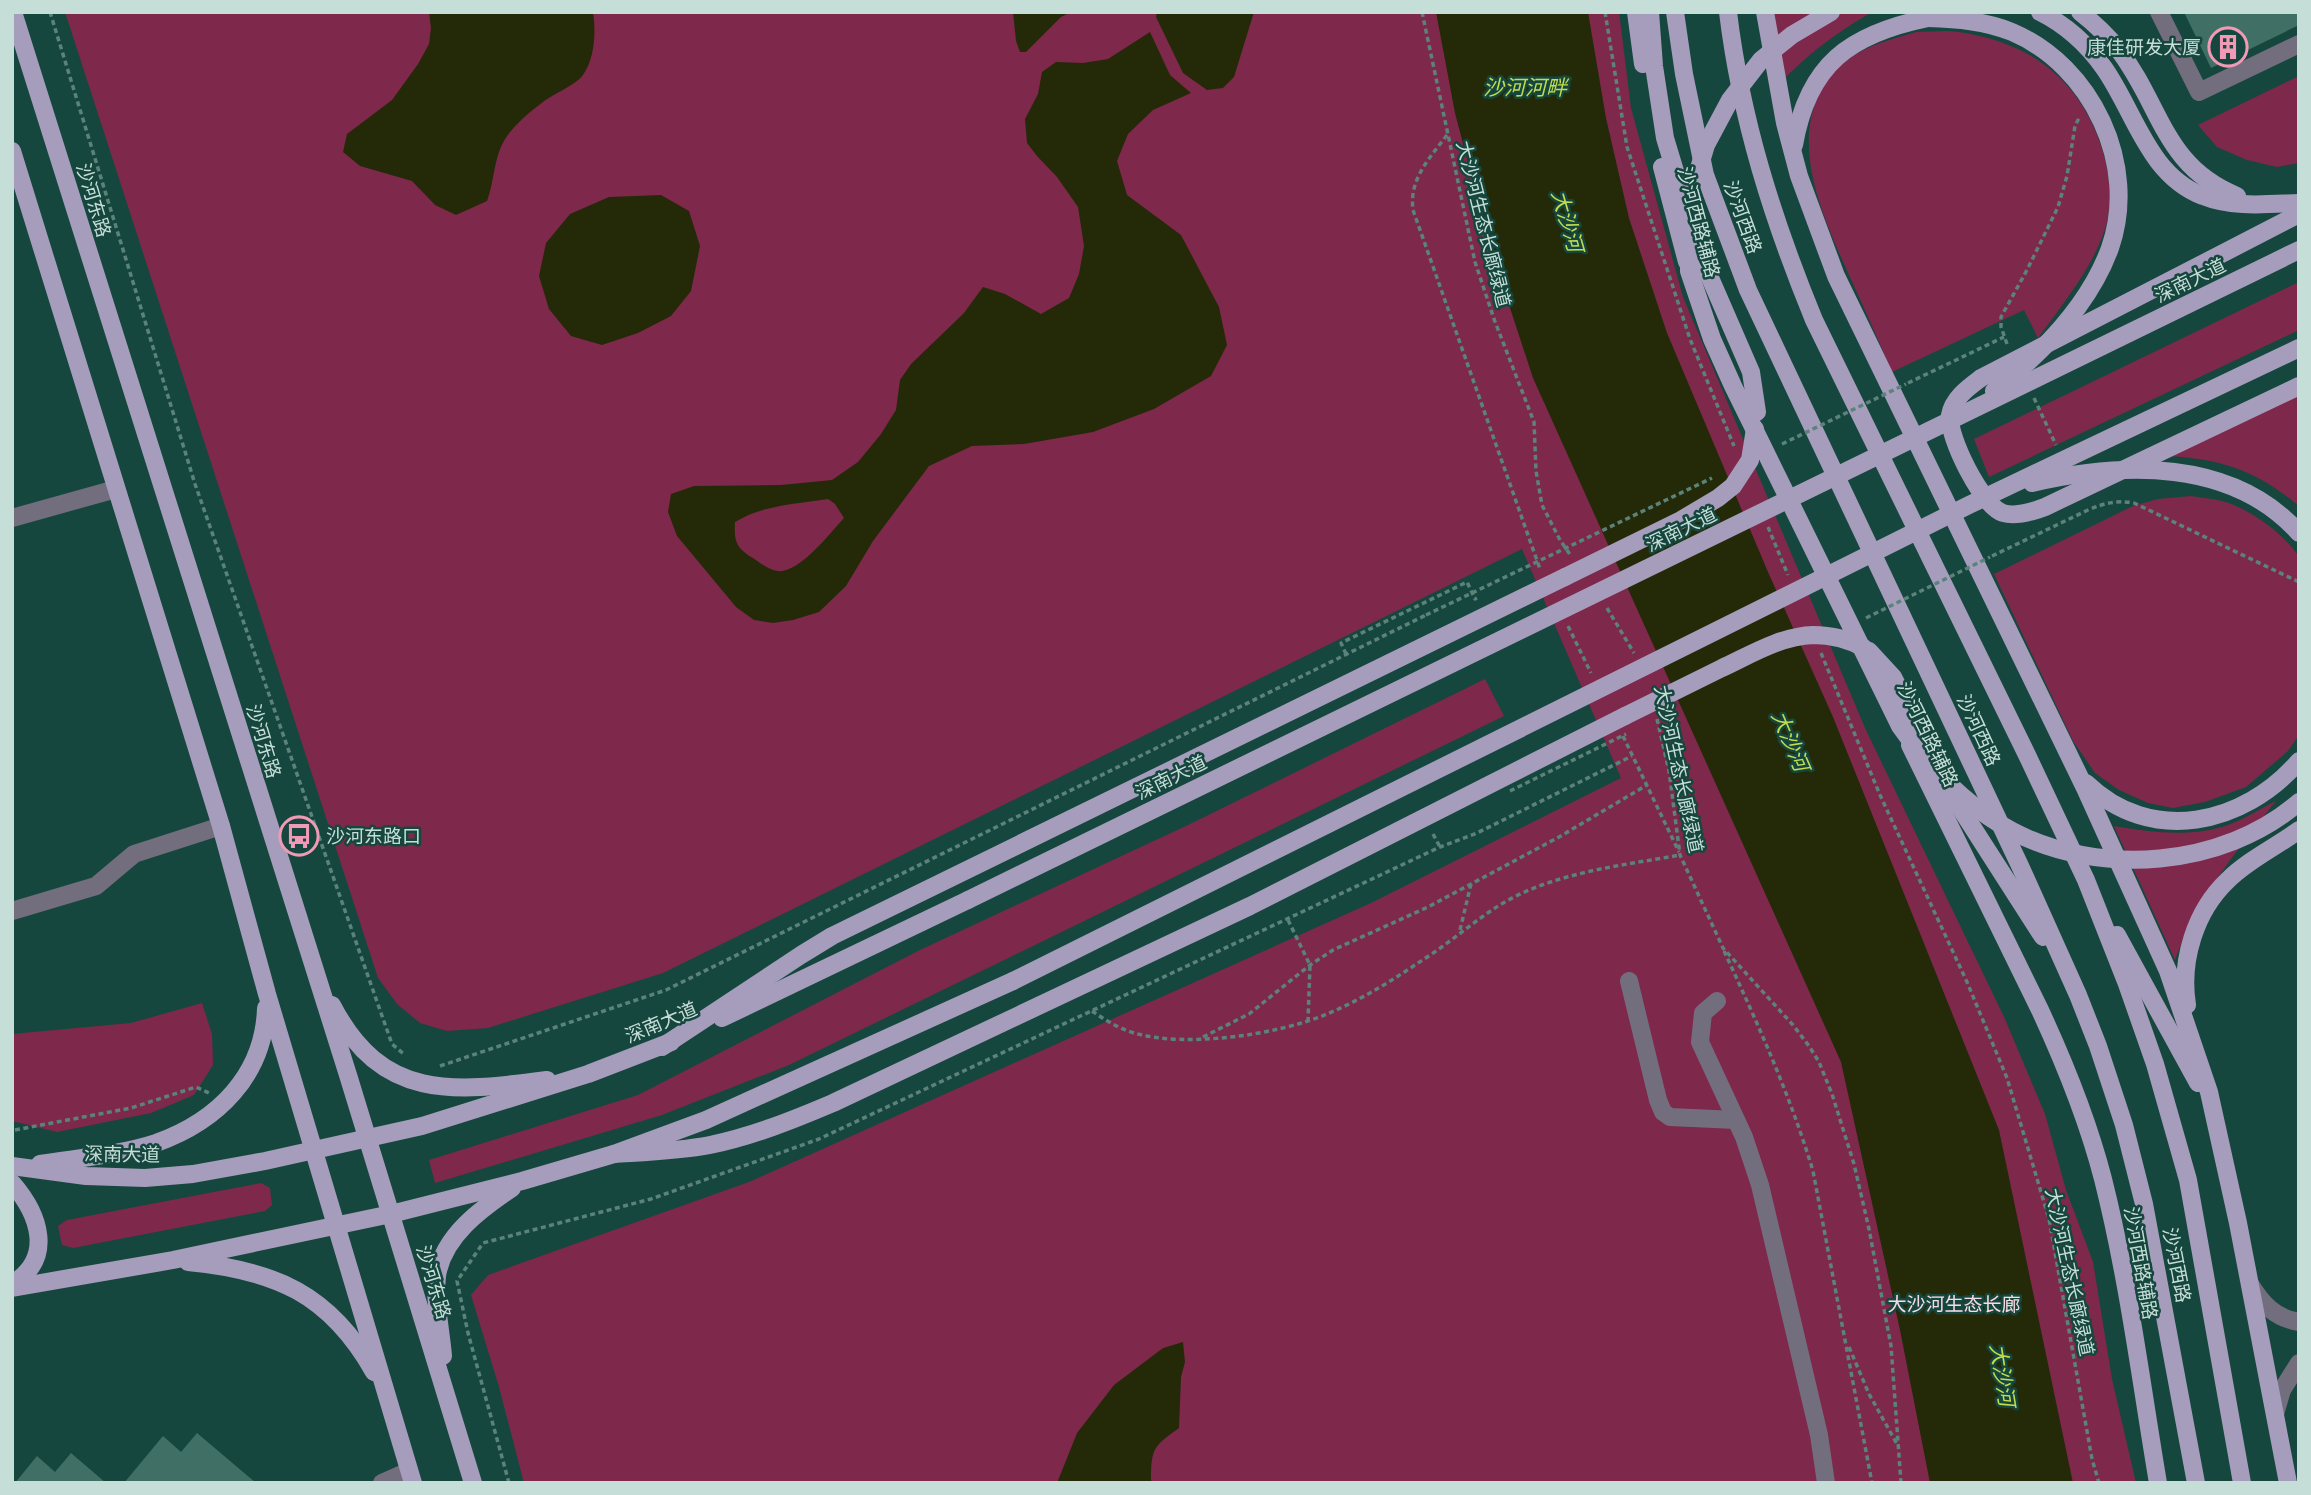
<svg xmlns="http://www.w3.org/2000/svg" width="2311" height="1495" font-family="'Fira Sans','Noto Sans SC',sans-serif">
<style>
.green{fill:#7e284b}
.water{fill:#242a07;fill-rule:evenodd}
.building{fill:#406f65}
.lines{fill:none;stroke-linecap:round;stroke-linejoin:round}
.path{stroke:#5b827b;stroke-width:3.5;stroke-dasharray:5 3.5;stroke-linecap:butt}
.minor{stroke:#736e7e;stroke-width:18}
.major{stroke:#a69dbc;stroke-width:18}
.path-bridge{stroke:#5b827b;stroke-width:3.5;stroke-dasharray:5 3.5;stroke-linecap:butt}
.major-bridge{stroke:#a69dbc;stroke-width:18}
.labels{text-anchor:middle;stroke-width:5;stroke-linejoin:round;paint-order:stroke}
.poi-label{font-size:19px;fill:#c6ded8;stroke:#16473e;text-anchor:end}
.street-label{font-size:19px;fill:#c6ded8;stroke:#16473e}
.park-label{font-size:19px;fill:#f8dce4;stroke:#16473e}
.water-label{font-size:21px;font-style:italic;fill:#c2dc4d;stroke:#16473e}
</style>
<rect width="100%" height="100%" fill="#16473e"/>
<g class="green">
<path d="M65,12H1619L1631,108L1683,297L1865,728L2005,1019L2045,1114L2066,1190L2093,1262L2112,1379L2136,1483H524L499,1387L471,1295L488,1275L749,1182L1371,903L1621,778L1522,549L663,973L488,1028L447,1031L420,1023L397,1004L378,978Z"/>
<path d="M1772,12H1872C1836,33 1812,51 1784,79Z"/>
<path d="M1916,32C1930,32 1945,30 1959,32C2026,42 2075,75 2099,140C2109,167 2114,200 2105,229C2092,269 2062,305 2038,338L2024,310L1892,372C1878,340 1864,307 1849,275C1821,212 1780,126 1839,67C1859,47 1890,40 1916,32Z"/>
<path d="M2299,76V163L2277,167L2247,160L2217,147L2198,125Z"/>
<path d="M2299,282V330L1989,477L1974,439Z"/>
<path d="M2299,395V506C2257,471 2222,459 2168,456Z"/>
<path d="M2191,496C2203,498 2217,499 2229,503C2257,514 2282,533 2299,556V735L2288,751L2246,787L2205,802L2173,808L2148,803L2119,790L2095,773L2073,741L1994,574L2133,506L2158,499Z"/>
<path d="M1485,679L1504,716L789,1065L662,1115L435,1183L429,1160L638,1095L920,950L1188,825Z"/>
<path d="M2276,801C2236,851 2197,899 2175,960L2114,826C2150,832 2186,837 2222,827C2240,822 2259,809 2276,801Z"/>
<path d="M202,1003L212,1034L213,1065L194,1095L151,1113L57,1132L12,1121V1034L131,1023Z"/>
<path d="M261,1183L270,1188L272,1205L265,1211L73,1248L62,1245L58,1226L67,1220Z"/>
</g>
<g class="water">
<path d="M429,12H593C596,32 595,58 583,75C576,85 553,94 543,102C532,110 519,121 511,131C493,151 496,177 487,201L456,215L435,205L412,181L360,166L343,152L347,134L392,100L418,64L429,44L431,28Z"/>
<path d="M1013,12H1071L1061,17L1026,52H1020L1016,41Z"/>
<path d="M1157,12H1254L1234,77L1223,88L1207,90L1183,73L1156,17Z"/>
<path d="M1436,12H1588L1606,118L1629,218L1667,333L1768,572L1833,717L1999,1130L2073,1483H1930L1900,1330L1841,1062L1533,378L1491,250L1455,113Z"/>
<path d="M1150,32L1170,75L1191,93L1153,110L1128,134L1117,161L1127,195L1181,235L1219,307L1227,345L1211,376L1154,409L1093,432L1024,444L972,446L929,466L873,541L846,586L819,612L793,620L773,623L754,620L736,607L677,536L668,512L671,494L694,486L781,485L832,480L858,462L881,434L896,410L900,380L911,364L964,313L983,287L1005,294L1041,314L1069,298L1079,274L1084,246L1078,207L1057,177L1037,156L1027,143L1025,119L1038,94L1042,72L1056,62L1083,63L1108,59ZM828,499L835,504L844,518C830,533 799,574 777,571C769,570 760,563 753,558C736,548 734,541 735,522C763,505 796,504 828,499Z"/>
<path d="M661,195L689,211L700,246L691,291L671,316L638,333L602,345L571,336L549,309L539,276L546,243L570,214L609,197Z"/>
<path d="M1183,1342L1185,1362L1181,1377L1179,1428C1154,1446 1151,1448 1151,1480L1153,1483H1057L1077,1433L1114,1385L1163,1348Z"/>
</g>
<g class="building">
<path d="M2184,12H2299V25L2211,68Z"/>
<path d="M197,1433L256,1483H124L163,1436L181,1452Z"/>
<path d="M71,1453L106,1483H15L37,1456L55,1472Z"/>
</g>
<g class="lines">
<g class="path">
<path d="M50,12L195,484L375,996L392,1044L405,1055"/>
<path d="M1422,12L1475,262L1494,319L1534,422L1536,471L1542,505L1560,540L1571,556"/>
<path d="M1605,12L1627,147L1690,339L1734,446"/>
<path d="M1447,135C1429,159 1409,179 1413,210L1540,569"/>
<path d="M2007,344L2001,327V317L2027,270L2058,207L2067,176L2075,126L2079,118"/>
<path d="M1908,383L2004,337"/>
<path d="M2034,398L2056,445"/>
<path d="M1768,527L1788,575"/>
<path d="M1992,556L2088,510C2104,503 2117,500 2134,503L2299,582"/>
<path d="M1607,608L1634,653"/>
<path d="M1568,626L1591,673"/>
<path d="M1821,653L1880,795L1967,982L2007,1078L2049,1219L2092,1459L2099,1483"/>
<path d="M1346,654L1341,643L1467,582L1475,599L1477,598"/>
<path d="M1657,719L1669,771L1680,855L1723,948L1793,1025L1809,1046L1819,1062L1832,1094L1854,1164L1869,1229L1891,1346L1901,1483"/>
<path d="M1623,736L1679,852"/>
<path d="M1433,834L1440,847"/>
<path d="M1288,920L1310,965L1308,1021"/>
<path d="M1460,930L1471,884"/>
<path d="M1724,951C1758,1024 1790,1095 1813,1171L1872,1483"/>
<path d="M1092,1011C1105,1020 1118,1028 1134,1033C1186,1048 1277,1035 1327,1014C1361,1000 1393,980 1424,959C1456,939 1482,913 1516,896C1567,871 1625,865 1680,855"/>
<path d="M1203,1037L1249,1014L1310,965L1333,950L1428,907L1471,884L1559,837L1647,785"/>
<path d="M440,1066L666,990L1426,615"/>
<path d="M15,1130L131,1108L196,1087L209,1093"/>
<path d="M1849,1347L1869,1394L1897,1444"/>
<path d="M509,1483L468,1333L457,1281L483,1243L651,1199L819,1139L1440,847L1477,833L1632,756"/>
</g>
<g class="minor">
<path d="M2159,12L2199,92L2299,44"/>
<path d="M12,518L116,489"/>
<path d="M12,911L96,886L134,854L221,826"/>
<path d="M1629,981L1658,1100L1663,1112L1670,1117L1736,1120"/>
<path d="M1717,1001L1703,1013L1700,1042L1744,1137L1760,1185L1819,1435L1826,1483"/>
<path d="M2250,1284C2262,1304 2275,1318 2299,1322"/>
<path d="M2275,1414L2282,1390L2299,1363"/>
<path d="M382,1483L409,1471"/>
</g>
<g class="major">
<path d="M13,12L348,1075L473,1483"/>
<path d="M1636,12L1643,64"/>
<path d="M1650,12L1654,66L1665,138L1701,257L1751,372L1757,412"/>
<path d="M1675,12L1684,74L1705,175L1748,290L2021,868L2078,995L2098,1046L2124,1125L2144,1204L2196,1483"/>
<path d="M1728,12C1741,120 1773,220 1814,320L2027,755L2086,880L2127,984L2155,1064L2188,1180L2242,1483"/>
<path d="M1765,12L1785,123L1799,176L1836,276L2085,788L2168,971L2209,1092L2238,1223L2288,1483"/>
<path d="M2040,12C2066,25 2087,44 2104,68C2135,112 2148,175 2203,196C2232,208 2268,204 2299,203"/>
<path d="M2080,12C2094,23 2107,35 2118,49C2162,106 2163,166 2237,196"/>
<path d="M1794,145C1808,64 1850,34 1928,18"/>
<path d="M12,151L221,826L267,994L413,1483"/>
<path d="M1662,167L1687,262"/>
<path d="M2299,214L1981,378C1969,387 1953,398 1950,415C1947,436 1982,506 2003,513C2016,517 2032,512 2045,507L2299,386"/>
<path d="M1869,651L1893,677L1957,803L2043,937"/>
<path d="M1910,745L2040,1010C2065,1064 2088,1121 2103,1179C2128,1278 2141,1382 2158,1483"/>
<path d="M2086,783C2151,846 2244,825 2299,761"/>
<path d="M2117,935L2198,1083"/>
<path d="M332,1005C382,1102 454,1092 547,1080"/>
<path d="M2187,1005C2180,961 2195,911 2228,880C2248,860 2276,847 2299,830"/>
<path d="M722,1018L968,900"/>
<path d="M662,1047L801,955L832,936L1565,577"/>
<path d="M614,1154C646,1152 679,1151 710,1145C753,1136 793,1120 833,1103L1250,906L1625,716"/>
<path d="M40,1164C78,1158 119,1155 156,1143C218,1121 264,1075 266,1008"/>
<path d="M12,1166L86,1176L145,1178L193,1174L265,1161L422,1126L588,1074L671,1042"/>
<path d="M12,1183C39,1214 55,1258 12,1284"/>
<path d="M188,1262C275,1270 330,1294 374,1372"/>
<path d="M12,1288L173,1260L391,1214L522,1181L614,1154L706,1120L1013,981"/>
<path d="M443,1356C441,1331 434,1301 437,1276C443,1236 481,1209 512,1188"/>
</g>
<g class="path-bridge">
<path d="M1782,444L1906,384"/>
<path d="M1426,615L1712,478"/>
<path d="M1866,618L1990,557"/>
<path d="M1510,791L1626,734"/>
</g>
<g class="major-bridge">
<path d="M1831,12L1792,35L1761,60L1730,100L1706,145L1689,202V271L1712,339L1733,386L1900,726C1930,769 1966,806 2012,831C2099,877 2223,868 2299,802"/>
<path d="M1928,18C1957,19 1985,21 2012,32C2092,66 2139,165 2110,248C2089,306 2041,354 1994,391"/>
<path d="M2032,483C2122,462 2232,458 2299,533"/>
<path d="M1565,577L1681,520L1718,498L1733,486L1750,460L1755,429"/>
<path d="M1625,716C1658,700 1690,684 1722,668C1750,655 1781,636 1813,635C1831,635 1848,639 1864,648"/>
<path d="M968,900L2299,250"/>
<path d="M1013,981L1969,505L2299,348"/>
</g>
</g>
<defs>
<g id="building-ring" transform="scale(2.0125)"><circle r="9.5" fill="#16473e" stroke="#f09ab6" stroke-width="1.5"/><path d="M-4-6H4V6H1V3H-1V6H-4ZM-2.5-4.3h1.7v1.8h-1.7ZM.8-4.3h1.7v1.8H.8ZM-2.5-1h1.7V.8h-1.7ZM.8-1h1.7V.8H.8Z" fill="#f09ab6"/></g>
<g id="bus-ring" transform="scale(2.0125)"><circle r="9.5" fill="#16473e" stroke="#f09ab6" stroke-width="1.5"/><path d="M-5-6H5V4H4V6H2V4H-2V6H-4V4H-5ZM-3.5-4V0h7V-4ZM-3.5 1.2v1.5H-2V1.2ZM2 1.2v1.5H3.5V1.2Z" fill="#f09ab6"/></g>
</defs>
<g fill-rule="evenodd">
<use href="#building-ring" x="2228" y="47"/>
<use href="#bus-ring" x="299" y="836"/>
</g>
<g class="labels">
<g class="poi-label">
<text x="2201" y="54">康佳研发大厦</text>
<text x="326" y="843" text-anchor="start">沙河东路口</text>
</g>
<g class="street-label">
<text transform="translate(94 200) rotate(73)" y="7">沙河东路</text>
<text transform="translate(1743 217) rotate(70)" y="7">沙河西路</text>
<text transform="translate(1699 222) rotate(75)" y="7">沙河西路辅路</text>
<text transform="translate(1484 224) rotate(76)" y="7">大沙河生态长廊绿道</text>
<text transform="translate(2190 280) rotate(-26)" y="7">深南大道</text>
<text transform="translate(1681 529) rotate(-26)" y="7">深南大道</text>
<text transform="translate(1979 730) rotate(65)" y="7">沙河西路</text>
<text transform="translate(1928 734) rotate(64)" y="7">沙河西路辅路</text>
<text transform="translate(264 741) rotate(73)" y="7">沙河东路</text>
<text transform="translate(1679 769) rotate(78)" y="7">大沙河生态长廊绿道</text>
<text transform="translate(1171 777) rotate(-26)" y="7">深南大道</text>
<text transform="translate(661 1022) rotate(-23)" y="7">深南大道</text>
<text transform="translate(122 1154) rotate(1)" y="7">深南大道</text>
<text transform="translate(2141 1263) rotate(80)" y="7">沙河西路辅路</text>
<text transform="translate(2177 1265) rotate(79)" y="7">沙河西路</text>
<text transform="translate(2070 1272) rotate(78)" y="7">大沙河生态长廊绿道</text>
<text transform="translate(434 1282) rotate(73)" y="7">沙河东路</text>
</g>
<g class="park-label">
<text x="1954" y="1311">大沙河生态长廊</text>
</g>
<g class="water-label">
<text x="1525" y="95">沙河河畔</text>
<text transform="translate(1567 221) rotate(74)" y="7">大沙河</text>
<text transform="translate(1790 741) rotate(67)" y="7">大沙河</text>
<text transform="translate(2002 1375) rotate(81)" y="7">大沙河</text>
</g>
</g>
<rect width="2311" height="1495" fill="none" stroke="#c6ded8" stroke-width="28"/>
</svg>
